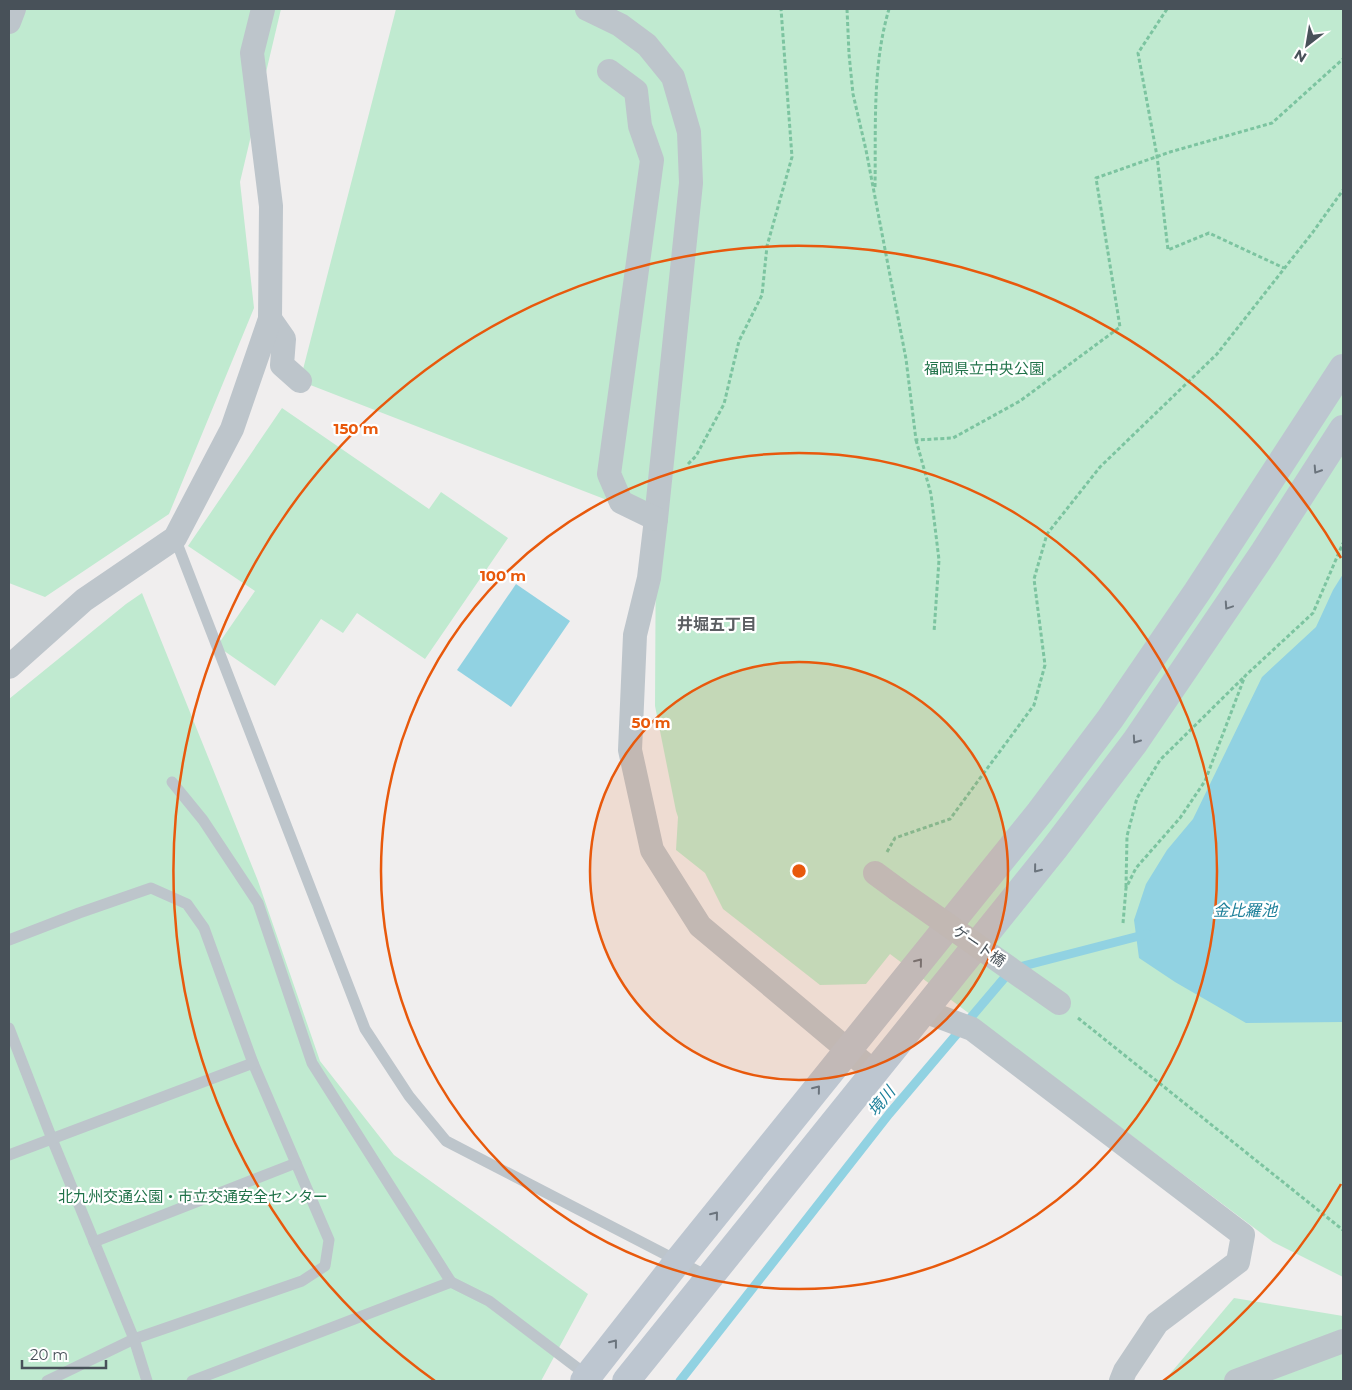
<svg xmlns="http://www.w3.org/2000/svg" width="1352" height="1390" font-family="Montserrat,'Noto Sans JP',sans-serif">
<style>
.green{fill:#c0ead0}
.water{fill:#91d2e2}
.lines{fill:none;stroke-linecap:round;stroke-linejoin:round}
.stream{stroke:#91d2e2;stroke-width:9}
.path{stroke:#7cc4a0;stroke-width:3;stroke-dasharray:4 2.5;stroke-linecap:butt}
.lane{stroke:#bdc5cb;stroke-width:11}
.street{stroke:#bdc5cb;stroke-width:24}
.secondary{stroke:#bdc6d0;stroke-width:28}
.street-bridge{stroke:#bdc5cb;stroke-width:24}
.oneway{stroke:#6b747d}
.ring{fill:none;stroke:#e8590c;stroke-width:2.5}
.labels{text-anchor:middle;stroke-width:4.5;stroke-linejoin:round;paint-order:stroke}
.park-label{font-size:15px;fill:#207249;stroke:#fff}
.street-label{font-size:15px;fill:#485159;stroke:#fff}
.neighbourhood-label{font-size:16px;font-weight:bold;fill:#5b5e62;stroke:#fff}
.water-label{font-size:16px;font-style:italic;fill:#1b7f99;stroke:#fff}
.centre{fill:#e8590c;stroke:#fff;stroke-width:2.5}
.ring-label{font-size:15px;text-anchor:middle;font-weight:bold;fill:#e8590c;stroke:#fff;stroke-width:4.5;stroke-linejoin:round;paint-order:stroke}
</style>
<rect width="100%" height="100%" fill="#f0eeee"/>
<g class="green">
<path d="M9,9H281L240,182L254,308L169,514L45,597L9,583Z"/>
<path d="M396,9H1343V1277L1273,1242L890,954L866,984L820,985L723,909L705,873L676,850L678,817L676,811L655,706L656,519L300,381Z"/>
<path d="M282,408L429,509L441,492L508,538L425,659L357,613L343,633L321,619L275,686L217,646L255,591L188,546Z"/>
<path d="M142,593L258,881L320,1061L394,1155L588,1294L541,1381H9V699L126,604Z"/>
<path d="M1234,1298L1343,1316V1381H1164Z"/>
</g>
<g class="water">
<path d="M1343,574V1022L1246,1023L1175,982L1139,958L1134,920L1146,884L1167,850L1193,819L1262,677L1316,627L1333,590Z"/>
<path d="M516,584L570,621L511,707L457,670Z"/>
</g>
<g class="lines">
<path class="stream" d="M680,1381L889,1114L1012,969L1147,934"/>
<g class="path">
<path d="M847,9L849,54L853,94L866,150L906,359L916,440L953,438L1020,401L1120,327L1096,178L1170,152L1272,123L1343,59"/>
<path d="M1167,9L1138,53L1157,156L1168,250L1209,233L1284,268"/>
<path d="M875,187C876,128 872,66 889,9"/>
<path d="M916,440L931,494L939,560L934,632"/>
<path d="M688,464L696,456L724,404L739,341L762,295L767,246L792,157L781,9"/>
<path d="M887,852L895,838L950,819L1034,705L1045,665L1034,579L1047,534L1100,467L1217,354L1313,232L1343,190"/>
<path d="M1126,887L1127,836L1137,798L1160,760L1243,678"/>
<path d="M1123,923L1126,888L1136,868L1180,818L1205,781L1245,676L1313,613L1343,543"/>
<path d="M1078,1018L1343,1230"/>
</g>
<g class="lane">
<path d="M175,538L365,1029L409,1096L446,1141L709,1277"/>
<path d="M172,782L203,820L258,903L312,1063L451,1282"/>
<path d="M9,940L79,913L151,888L187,904L204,928L253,1063L329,1240L325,1266L302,1281L134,1339L47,1381"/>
<path d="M9,1028L52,1139L134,1339L147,1381"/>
<path d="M9,1155L253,1063"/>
<path d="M94,1242L296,1163"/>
<path d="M192,1381L451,1282L489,1301L588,1376"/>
</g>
<g class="street">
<path d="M587,9L620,25L647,45L673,77L689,132L691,183L656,519L649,578L635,635L630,750L652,850L700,926L874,1072"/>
<path d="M9,22L14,9"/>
<path d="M609,71L636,91L640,126L652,160L609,474L621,502L656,519"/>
<path d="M270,319L284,339L282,365L300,381"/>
<path d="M9,667L84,600L175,538L232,429L270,319L271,206L252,53L263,9"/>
<path d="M875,873L898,890"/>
<path d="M924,1011L972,1029L1243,1235L1238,1262L1157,1323L1125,1371L1121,1381"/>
<path d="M1236,1381L1343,1341"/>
</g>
<g class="secondary">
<path d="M584,1381L678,1261L1040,812L1110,719L1197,592L1343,368"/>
<path d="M626,1381L1054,849L1135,742L1264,552L1343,429"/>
</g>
<path class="street-bridge" d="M898,890L1059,1003"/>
</g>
<defs><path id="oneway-chevron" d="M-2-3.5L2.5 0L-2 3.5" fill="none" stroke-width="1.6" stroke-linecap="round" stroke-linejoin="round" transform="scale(1.25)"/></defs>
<g class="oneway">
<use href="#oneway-chevron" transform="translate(1317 470) rotate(123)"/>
<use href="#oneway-chevron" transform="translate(1228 606) rotate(124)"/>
<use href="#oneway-chevron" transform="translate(1136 740) rotate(125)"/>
<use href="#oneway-chevron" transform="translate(1037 869) rotate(129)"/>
<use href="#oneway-chevron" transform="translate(919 962) rotate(-51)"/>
<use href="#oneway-chevron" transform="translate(817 1089) rotate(-51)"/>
<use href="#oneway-chevron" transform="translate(715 1215) rotate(-51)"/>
<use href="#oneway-chevron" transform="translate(614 1343) rotate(-52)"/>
</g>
<circle cx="799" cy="871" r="209" fill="#e8590c" fill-opacity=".12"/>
<g class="ring">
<circle cx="799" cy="871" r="209"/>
<circle cx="799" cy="871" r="418"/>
<path d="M1341 1184A626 626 0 0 1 1163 1381M435 1381A626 626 0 1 1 1341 558"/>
</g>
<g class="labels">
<g class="park-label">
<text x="984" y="374">福岡県立中央公園</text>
<text x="193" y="1202">北九州交通公園・市立交通安全センター</text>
</g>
<g class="street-label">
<text transform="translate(979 946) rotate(35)" y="5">ゲート橋</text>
</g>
<g class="neighbourhood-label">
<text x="717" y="630">井堀五丁目</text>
</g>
<g class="water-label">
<text x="1245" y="916">金比羅池</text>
<text transform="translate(881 1101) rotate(-51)" y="6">境川</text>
</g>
</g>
<circle cx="799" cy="871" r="8" class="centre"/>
<g class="ring-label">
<text x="356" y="434">150 m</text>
<text x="503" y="581">100 m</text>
<text x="651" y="728">50 m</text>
</g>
<rect width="1352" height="1390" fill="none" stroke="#485159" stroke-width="20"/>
<g transform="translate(1307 45) rotate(211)" stroke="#ffffff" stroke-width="4" paint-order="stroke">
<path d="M0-4L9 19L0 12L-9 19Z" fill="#485159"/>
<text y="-8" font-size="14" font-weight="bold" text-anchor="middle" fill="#485159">N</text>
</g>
<path d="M22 1360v8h84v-8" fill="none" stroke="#485159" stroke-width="2.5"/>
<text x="30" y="1360" font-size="15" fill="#485159" stroke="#ffffff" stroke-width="4" paint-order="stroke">20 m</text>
</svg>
